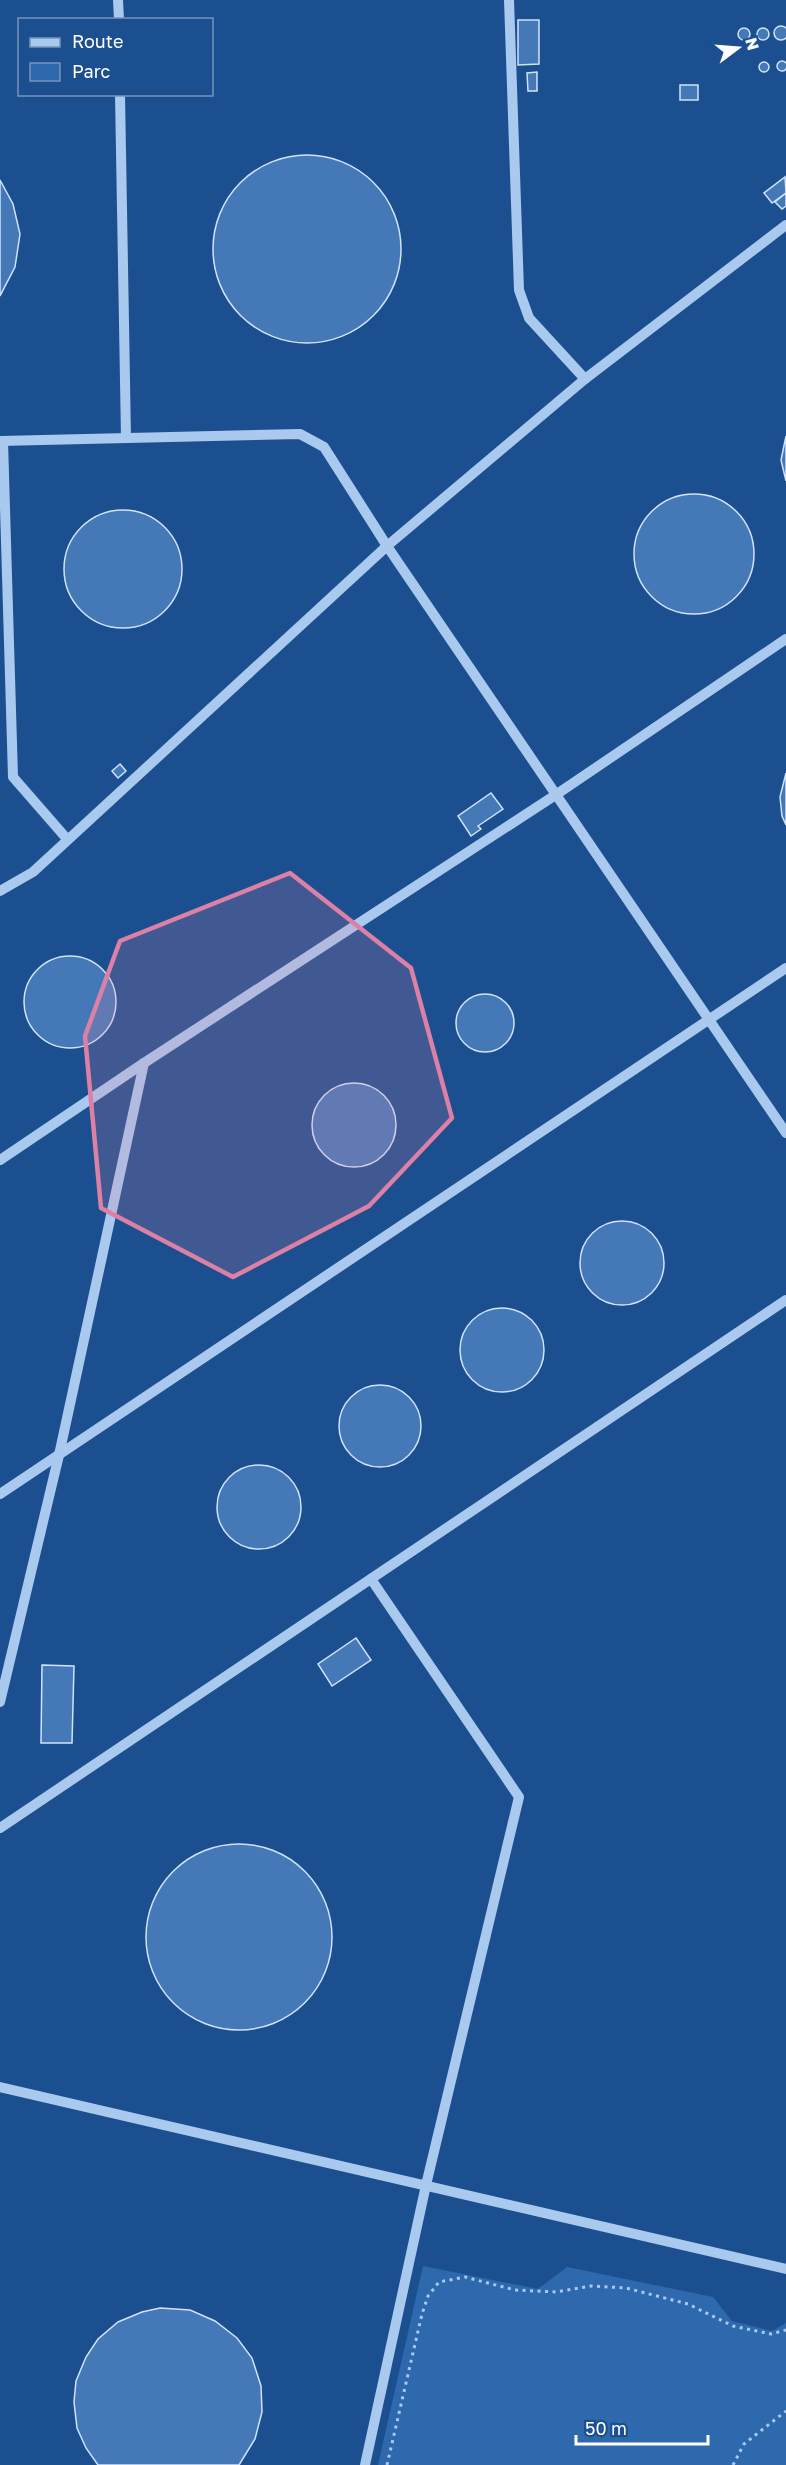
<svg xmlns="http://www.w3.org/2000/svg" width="786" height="2465" font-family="'Golos Text',sans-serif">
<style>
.green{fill:#2e69ad}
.building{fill:#4478b7;stroke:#cfe3fa;stroke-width:1.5}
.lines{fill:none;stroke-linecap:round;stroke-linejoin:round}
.path{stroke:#a9c9ee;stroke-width:3;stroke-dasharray:3 4.5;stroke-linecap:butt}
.minor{stroke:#a9c9ee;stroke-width:10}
.marked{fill:#dd80a5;fill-opacity:0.2;stroke:#dd80a5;stroke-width:4.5;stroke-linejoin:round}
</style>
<rect width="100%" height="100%" fill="#1b4f8f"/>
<path class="green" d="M423,2266L538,2289L567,2267L713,2297L732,2321L772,2331L786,2323V2465H378Z"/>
<g class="building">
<path d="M518,20H539V64L518,65Z"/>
<circle cx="781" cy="33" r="7"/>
<circle cx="763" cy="34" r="6"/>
<circle cx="744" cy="34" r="6"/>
<circle cx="782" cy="66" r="5"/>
<circle cx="764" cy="67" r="5"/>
<path d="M537,72V91H528L527,73Z"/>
<rect x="680" y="85" width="18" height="15"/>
<circle cx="307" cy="249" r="94"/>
<path d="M785,177L786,193L772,203L764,193Z"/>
<path d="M0,180L13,204L20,234L15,267L0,296Z"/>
<path d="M786,193V206L782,209L775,202Z"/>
<path d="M786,436V481L781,460Z"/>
<circle cx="694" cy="554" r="60"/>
<circle cx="123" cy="569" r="59"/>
<path d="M120,764L126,771L118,778L112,771Z"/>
<path d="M786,773V825L782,816L780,797Z"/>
<path d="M491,793L503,809L478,826L481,829L471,836L458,816Z"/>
<circle cx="70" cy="1002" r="46"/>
<circle cx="485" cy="1023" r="29"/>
<circle cx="354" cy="1125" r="42"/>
<circle cx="622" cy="1263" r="42"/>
<circle cx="502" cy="1350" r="42"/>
<circle cx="380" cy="1426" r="41"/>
<circle cx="259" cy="1507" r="42"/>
<path d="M356,1638L371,1660L332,1686L318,1664Z"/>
<path d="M42,1665L74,1666L72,1743H41Z"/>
<circle cx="239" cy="1937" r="93"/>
<path d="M160,2308L190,2310L215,2321L237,2338L252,2358L261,2386L262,2412L255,2439L239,2465H98L86,2448L77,2428L74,2402L76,2381L86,2357L98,2339L118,2322L142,2312Z"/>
</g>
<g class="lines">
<g class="path">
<path d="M387,2465L422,2314L428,2296L439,2282L465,2277L515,2290L556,2292L591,2286L626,2288L688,2304L733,2326L771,2334L786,2330"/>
<path d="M733,2465L744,2444L786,2411"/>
</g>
<g class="minor">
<path d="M118,0L119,20"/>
<path d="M509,0L519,290L529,318L585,379"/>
<path d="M120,94L126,438"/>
<path d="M0,441L300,434L324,447L387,546L786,1133"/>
<path d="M3,441L13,777L67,839"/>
<path d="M0,891L33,872L387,546L585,379L786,225"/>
<path d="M0,1160L144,1063L557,794L786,639"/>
<path d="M0,1494L786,968"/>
<path d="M0,1702L59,1455L144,1063"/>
<path d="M0,1828L786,1300"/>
<path d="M0,2087L786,2269"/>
<path d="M365,2465L426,2185L519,1797L371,1579"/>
</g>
</g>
<path class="marked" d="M290,873L411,968L452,1118L369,1206L233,1277L101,1208L85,1036L120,941Z"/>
<rect x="18" y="18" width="195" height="78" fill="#1b4f8f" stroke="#7695bc" stroke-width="1.5"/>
<rect x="30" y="38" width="30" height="9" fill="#a9c9ee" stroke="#7695bc" stroke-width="1.5"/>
<text x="72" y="48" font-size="18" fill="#ffffff">Route</text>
<rect x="30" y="63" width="30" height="18" fill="#2e69ad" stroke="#7695bc" stroke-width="1.5"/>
<text x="72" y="78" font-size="18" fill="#ffffff">Parc</text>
<g transform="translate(738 48) rotate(74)" stroke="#1b4f8f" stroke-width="4.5" paint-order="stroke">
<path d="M0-4.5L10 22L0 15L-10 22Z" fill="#ffffff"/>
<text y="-9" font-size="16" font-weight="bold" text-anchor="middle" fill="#ffffff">N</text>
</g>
<path d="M576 2435v9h132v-9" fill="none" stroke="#ffffff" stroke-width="3"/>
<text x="585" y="2435" font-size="18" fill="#ffffff" stroke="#1b4f8f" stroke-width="4.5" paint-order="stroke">50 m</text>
</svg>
